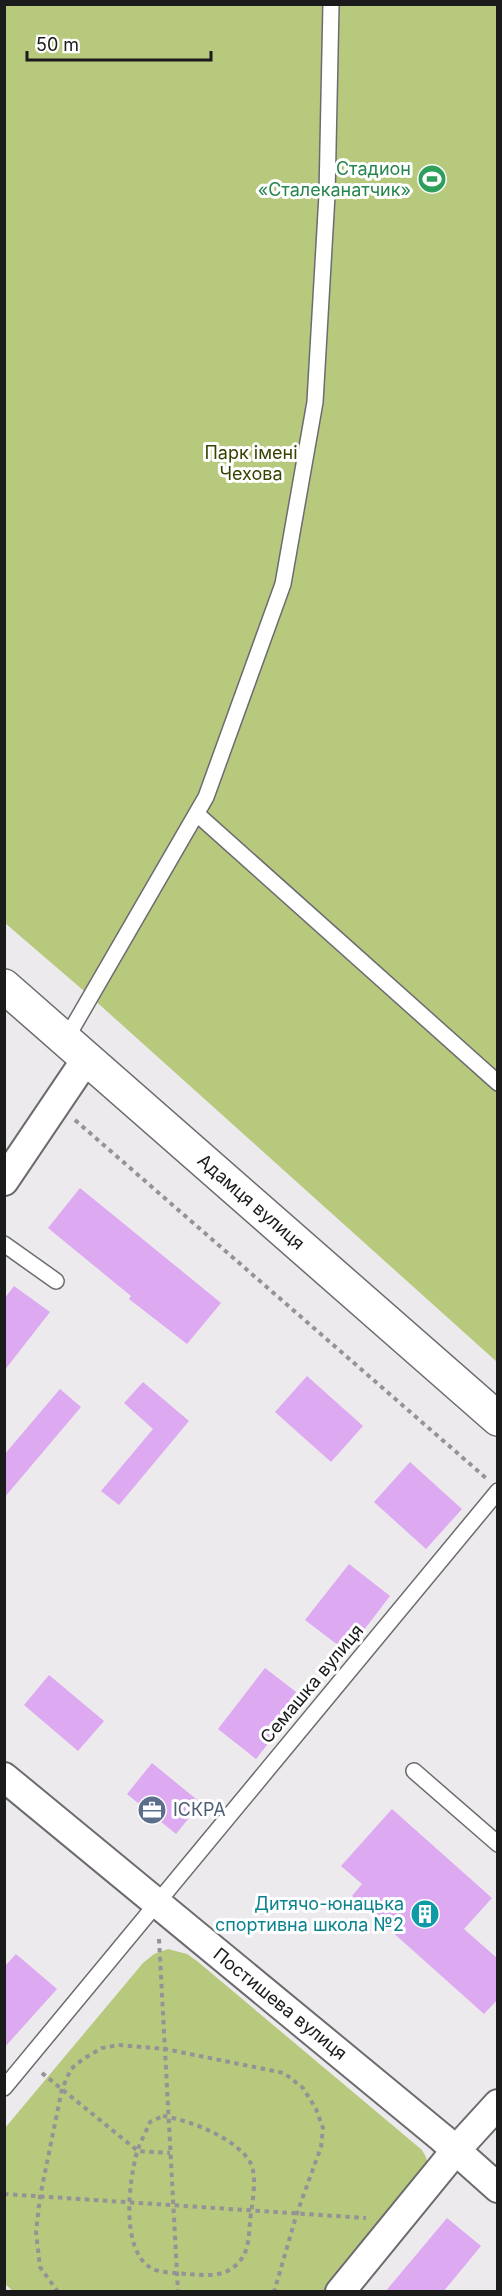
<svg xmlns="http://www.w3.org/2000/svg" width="502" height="2296" font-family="Inter,sans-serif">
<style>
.green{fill:#b6c97d}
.building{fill:#dda9f1}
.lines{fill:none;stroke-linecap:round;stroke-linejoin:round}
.service-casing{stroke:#6e6b70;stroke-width:18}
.minor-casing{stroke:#6e6b70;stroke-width:32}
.tertiary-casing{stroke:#6e6b70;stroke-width:36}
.path{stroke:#969396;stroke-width:4;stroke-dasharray:4.5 4.5;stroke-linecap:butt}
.service{stroke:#fff;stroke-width:15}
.minor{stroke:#fff;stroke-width:28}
.tertiary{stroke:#fff;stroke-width:33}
.labels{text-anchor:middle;stroke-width:6;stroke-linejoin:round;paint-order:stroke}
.leisure-label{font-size:18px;fill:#27864d;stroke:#fff;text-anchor:end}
.park-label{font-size:18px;fill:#374300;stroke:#fff}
.street-label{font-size:18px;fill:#1c1b1c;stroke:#fff}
.service-label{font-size:18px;fill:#4e5e75;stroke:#fff;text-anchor:start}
.culture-label{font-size:18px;fill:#0d838f;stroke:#fff;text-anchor:end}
</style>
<rect width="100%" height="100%" fill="#edeaee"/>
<g class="green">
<path d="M5,5H497V1362L91,997L5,923Z"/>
<path d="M168,1949L187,1954L197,1961L422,2150L426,2157L428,2165L329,2291L14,2292L5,2284V2128L143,1963L154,1954Z"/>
</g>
<g class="building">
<path d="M80,1188L221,1303L187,1344L129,1299L131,1296L48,1228Z"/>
<path d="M14,1286L50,1312L4,1371V1299Z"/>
<path d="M307,1376L363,1426L331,1462L275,1412Z"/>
<path d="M143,1382L189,1421L119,1505L101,1491L153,1429L124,1403Z"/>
<path d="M60,1389L81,1407L4,1498V1455Z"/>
<path d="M410,1462L462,1509L426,1549L374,1502Z"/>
<path d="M349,1564L390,1596L347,1652L305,1620Z"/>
<path d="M265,1668L304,1698L256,1759L218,1729Z"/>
<path d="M49,1675L104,1721L78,1751L24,1705Z"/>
<path d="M152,1763L201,1803L176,1834L127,1794Z"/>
<path d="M392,1809L492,1898L464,1929L498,1959V1999L484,2014L352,1896L362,1884L341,1866Z"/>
<path d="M16,1954L57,1989L4,2048V1967Z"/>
<path d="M447,2218L481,2246L443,2292H385Z"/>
</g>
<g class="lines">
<g class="service-casing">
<g id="service">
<path d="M197,814L498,1083"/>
<path d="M66,1039L206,797L283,584L315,402L327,195L331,4"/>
<path d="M4,1244L56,1281"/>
<path d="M414,1771L498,1844"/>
<path d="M4,2088L498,1491"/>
</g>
</g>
<g class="minor-casing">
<g id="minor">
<path d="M4,1181L87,1058"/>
<path d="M4,1777L442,2138L498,2188"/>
<path d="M340,2292L456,2150L498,2104"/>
</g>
</g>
<g class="tertiary-casing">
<path id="tertiary" d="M4,986L498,1419"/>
</g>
<g class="path">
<path d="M75,1120L486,1478"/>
<path d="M159,1939L178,2292"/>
<path d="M42,2073L138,2151L170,2153"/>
<path d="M163,2116C189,2120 236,2138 250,2162C258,2175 252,2205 250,2220C249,2236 249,2255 235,2266C221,2278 204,2275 187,2274C177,2273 160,2273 151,2268C120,2249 129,2181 137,2152C140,2142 146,2132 150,2122Z"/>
<path d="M4,2194L366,2218"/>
<path d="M58,2292L40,2267L36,2232L40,2197L62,2089L71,2069L83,2059L102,2048L119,2045L165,2049L284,2073L303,2088L316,2109L323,2128L321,2147L297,2213L274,2292"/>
</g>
<use href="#service" class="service"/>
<use href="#minor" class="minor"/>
<use href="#tertiary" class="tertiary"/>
</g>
<defs>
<g id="stadium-disc" transform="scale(1.5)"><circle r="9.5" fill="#2e9e5b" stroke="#fff"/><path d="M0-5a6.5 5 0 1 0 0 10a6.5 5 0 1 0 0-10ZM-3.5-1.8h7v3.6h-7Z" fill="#fff"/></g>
<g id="office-disc" transform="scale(1.5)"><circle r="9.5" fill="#5c6f8a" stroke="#fff"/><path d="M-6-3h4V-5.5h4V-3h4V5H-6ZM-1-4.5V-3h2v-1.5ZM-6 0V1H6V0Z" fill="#fff"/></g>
<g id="building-disc" transform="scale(1.5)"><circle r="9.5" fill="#0f9aa8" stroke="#fff"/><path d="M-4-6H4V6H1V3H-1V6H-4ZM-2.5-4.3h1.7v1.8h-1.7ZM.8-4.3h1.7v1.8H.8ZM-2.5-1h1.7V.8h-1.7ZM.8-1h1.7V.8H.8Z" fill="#fff"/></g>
</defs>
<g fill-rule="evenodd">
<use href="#stadium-disc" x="432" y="179"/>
<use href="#office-disc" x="152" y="1810"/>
<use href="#building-disc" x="425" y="1914"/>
</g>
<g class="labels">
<g class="leisure-label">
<text x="411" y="175">Стадион<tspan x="411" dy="21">«Сталеканатчик»</tspan></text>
</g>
<g class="park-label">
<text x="251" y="459">Парк імені<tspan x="251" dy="21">Чехова</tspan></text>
</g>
<g class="street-label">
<text transform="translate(251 1202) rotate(41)" y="6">Адамця вулиця</text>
<text transform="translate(312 1684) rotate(-50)" y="6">Семашка вулиця</text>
<text transform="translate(280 2004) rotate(39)" y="6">Постишева вулиця</text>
</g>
<g class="service-label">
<text x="173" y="1816">ІСКРА</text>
</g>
<g class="culture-label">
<text x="404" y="1910">Дитячо-юнацька<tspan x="404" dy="21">спортивна школа №2</tspan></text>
</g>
</g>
<rect width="502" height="2296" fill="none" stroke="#1c1b1c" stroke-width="12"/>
<path d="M27 51v9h184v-9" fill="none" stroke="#1c1b1c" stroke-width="3"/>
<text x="36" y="51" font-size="18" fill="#1c1b1c" stroke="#ffffff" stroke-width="4.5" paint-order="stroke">50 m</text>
</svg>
